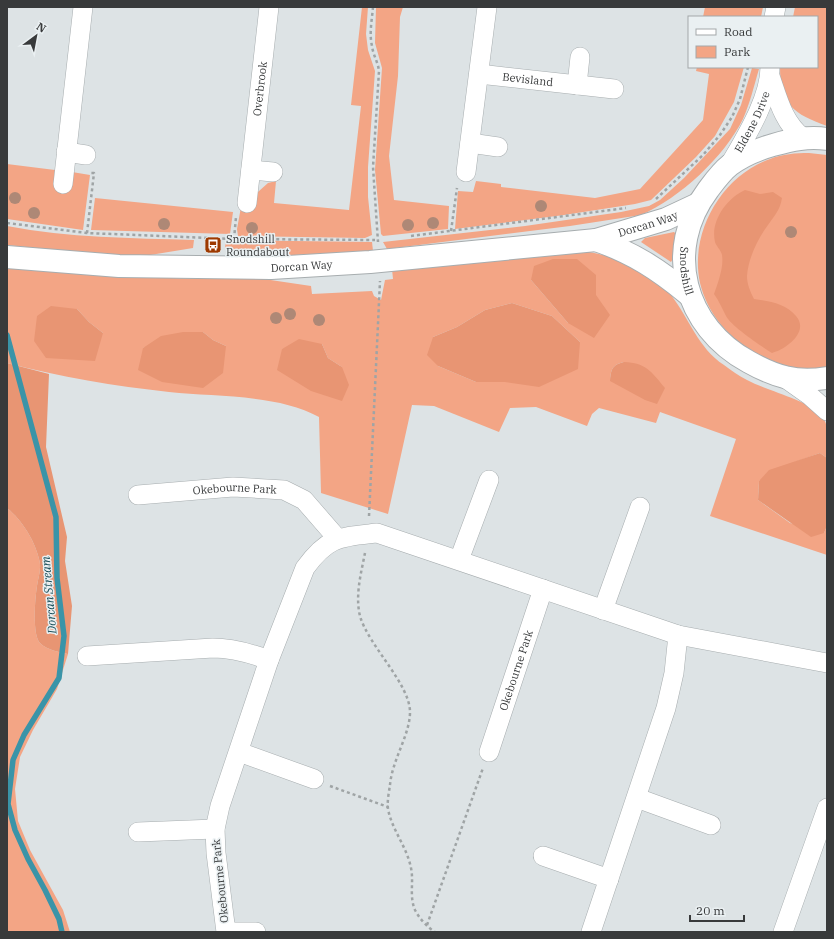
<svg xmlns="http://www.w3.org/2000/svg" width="834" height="939" font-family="'IBM Plex Serif',serif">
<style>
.green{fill:#f3a585;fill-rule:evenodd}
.forest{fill:#e89573}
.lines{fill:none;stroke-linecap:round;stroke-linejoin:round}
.stream{stroke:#3a94a8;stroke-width:5.5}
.minor-casing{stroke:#a7adaf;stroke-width:20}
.secondary-casing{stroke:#a7adaf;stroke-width:24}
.path{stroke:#9fa4a5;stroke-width:2.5;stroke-dasharray:3 3;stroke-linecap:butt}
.minor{stroke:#fff;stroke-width:19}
.secondary{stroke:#fff;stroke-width:22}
.tree{fill:#ae8876}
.labels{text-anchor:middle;stroke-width:3;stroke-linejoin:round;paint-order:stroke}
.street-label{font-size:11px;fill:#383a3b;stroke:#eaf0f2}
.poi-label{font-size:11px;fill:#383a3b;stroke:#eaf0f2;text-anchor:start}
.water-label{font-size:12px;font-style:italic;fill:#1b4e59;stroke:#eaf0f2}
</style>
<rect width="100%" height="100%" fill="#dde3e5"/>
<g class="green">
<path d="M362,7H368L366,34L368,50L375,71L368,167V197L372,235L365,238L238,236L237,229L241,207L268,183L276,181L274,203L349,210L361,106L351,105Z"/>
<path d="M376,7H403L400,17L398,76L389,156L394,200L449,206L448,229L383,236L381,234L375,170L382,68L375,43Z"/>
<path d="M705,7H763L761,17H703Z"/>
<path d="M795,7H827V126C794,114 780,105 780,67H817V17H793Z"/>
<path d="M697,67H744L734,102L715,136L696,157L651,200L635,204L564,215L455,229L458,191L473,192L476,181L501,184V187L595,198L640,189L703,120L709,74L696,71Z"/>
<path d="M752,68L759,69C754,86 750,103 743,119C724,157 680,198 641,215L570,226L387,249L383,242L525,226L621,212L649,206L660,200L684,178L730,129L741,105Z"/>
<path d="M809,153L827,155V367C800,372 772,366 749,350C726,334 707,312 700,283C689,232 722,176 770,159C782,154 796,153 809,153Z"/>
<path d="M7,164L55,170L54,187L69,189L72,172L90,175L83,230L7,219Z"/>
<path d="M95,198L233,212L230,234L91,230Z"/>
<path d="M7,226C69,238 131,238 194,240L193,248L144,256L107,255L7,245Z"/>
<path d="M674,232L676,234L674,257L671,262L641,242L645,238Z"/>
<path d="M226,240L372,242L373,251L275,256L225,248Z"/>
<path d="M589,252C619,257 651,271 671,295C689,318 698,348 724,365C731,370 739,376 747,380C765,390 808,400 821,415C831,426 827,444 827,458L820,453L795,462L759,481L758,500L790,523L824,533L827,526V555L710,516L736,439L660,412L656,423L599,408L592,414L587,426L536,407L510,408L499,432L434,406L412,405L388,514L321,493L319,417C278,394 216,397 169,392C115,386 60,377 7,363V268L118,276L197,279L257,278L311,286L312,294L372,291L374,296L381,300L385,280L393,279L392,269ZM596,275V295L568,323L531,280ZM512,303L552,316L580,342L505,382H476L438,366L433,337L457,327L485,310ZM77,309L89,322L103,333L34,341ZM203,332L213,340L226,346L143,348ZM322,344L328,358L342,367L282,349ZM624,362L610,381C611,369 612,365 624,362Z"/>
<path d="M7,508C22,520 35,541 39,559C42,568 38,578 37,586C35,598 32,635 40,643C47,650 59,652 68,654L57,689L33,730L20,757L15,789L18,821L30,850L63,910L70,932H7Z"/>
</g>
<g class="forest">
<path d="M745,190L760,194L773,192L782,198C780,210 775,215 768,225C758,238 748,259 747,276C747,284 750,291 754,299C768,301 786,303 796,316C810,332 785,350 772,353C761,346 731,326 726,316C722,308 719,301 714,294C718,283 724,267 722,255C721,250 716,246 715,242C710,221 727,198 745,190Z"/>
<path d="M553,259H577L596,275V295L610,315L594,338L568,323L531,280L534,266Z"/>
<path d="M512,303L552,316L580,342L578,369L539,387L505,382H476L438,366L427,355L433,337L457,327L485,310Z"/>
<path d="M51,306L77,309L89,322L103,333L95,361L46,358L34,341L37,316Z"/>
<path d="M183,332H203L213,340L226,346L223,373L203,388L162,382L138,370L143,348L161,336Z"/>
<path d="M299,339L322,344L328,358L342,367L349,385L342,401L311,391L277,370L282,349Z"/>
<path d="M624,362C646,363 651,371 665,388L657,404L645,400L610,381C611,369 612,365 624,362Z"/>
<path d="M7,363L49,374L46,447L67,537L65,561L72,606L68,654C59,652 47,650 40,643C32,635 35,598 37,586C38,578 42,568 39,559C35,541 22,520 7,508Z"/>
<path d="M820,453L827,458V526L824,533L811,537L758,500L759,481L769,470Z"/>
</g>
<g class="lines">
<path class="stream" d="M7,335L56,517L57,578L64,636L59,678L24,735L13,760L8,804L15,830L28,859L45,890L59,919L62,932"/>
<g class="minor-casing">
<g id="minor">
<path d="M774,17L776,7"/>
<path id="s1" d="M479,74L614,89"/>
<path d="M770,76C778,99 783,122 803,138"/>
<path d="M577,85L580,57"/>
<path d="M470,143L498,147"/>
<path d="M66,152L86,155"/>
<path id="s2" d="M729,166C745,138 770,99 770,67"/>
<path d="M251,170L273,172"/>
<path d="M466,172L487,7"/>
<path d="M63,184L83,7"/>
<path id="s3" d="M247,203L269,7"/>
<path d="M785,378L809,395L827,411"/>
<path id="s4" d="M138,495L233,487L284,490L304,500L337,538"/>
<path d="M459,560L489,480"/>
<path d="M603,610L640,507"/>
<path d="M87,656L213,648C233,648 250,653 269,660"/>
<path d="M239,752L314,779"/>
<path id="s5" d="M489,752L543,589"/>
<path d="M637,798L711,825"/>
<path d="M138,832L215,829"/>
<path d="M543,856L609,879"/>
<path d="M226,932L216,853L215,829L220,806L269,660L305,568C328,536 341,537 377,533L678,635L827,663"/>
<path d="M232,932H256"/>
<path d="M591,932L666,708L674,673L678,635"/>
<path d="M783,932L827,808"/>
</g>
</g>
<g class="secondary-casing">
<g id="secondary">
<path id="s6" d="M827,139C808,136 791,140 773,145C759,149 742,156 730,165C721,172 714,182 708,190C663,250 684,327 749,362C776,377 796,383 827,378"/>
<path d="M596,240C633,253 658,269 688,294"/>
<path id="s7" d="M7,257L119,266L271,268L370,262L596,240L666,219L698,204"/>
</g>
</g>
<g class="path">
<path d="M373,7C372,20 369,33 372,46C373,55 378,62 379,71L373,167L378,242"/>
<path d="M656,199L703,155L720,135L732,117L740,99L748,67"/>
<path d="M7,223L87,233L234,239L375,240"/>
<path d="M451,231L457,188"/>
<path d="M87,233L94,173H91"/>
<path d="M411,236L626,208"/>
<path d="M234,239L236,217"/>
<path d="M369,516L380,281"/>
<path d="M365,553C361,573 355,596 360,616C368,645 410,684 410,712C410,735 392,760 390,785C389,792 387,801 388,809C392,830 407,847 411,868C414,882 409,896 415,910C419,918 427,927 435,932"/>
<path d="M330,786L388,807"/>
<path d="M427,925L483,768"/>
</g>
<use href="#minor" class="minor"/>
<use href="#secondary" class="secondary"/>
</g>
<g class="tree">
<circle cx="15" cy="198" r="6"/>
<circle cx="541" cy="206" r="6"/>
<circle cx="34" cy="213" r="6"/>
<circle cx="433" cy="223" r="6"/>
<circle cx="164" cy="224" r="6"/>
<circle cx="408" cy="225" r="6"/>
<circle cx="252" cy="228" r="6"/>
<circle cx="791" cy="232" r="6"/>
<circle cx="290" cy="314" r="6"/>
<circle cx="276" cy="318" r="6"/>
<circle cx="319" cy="320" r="6"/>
</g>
<defs>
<g id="bus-square" transform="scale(0.9)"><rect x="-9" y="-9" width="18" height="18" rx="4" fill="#9d3900" stroke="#eaf0f2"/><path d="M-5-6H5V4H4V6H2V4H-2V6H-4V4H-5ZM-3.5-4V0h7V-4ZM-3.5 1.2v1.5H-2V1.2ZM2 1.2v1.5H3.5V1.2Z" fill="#fff"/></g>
</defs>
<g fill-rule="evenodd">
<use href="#bus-square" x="213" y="245"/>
</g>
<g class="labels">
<g class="street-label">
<text dy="4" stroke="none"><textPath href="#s1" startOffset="49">Bevisland</textPath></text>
<text dy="4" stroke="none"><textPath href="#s3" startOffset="115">Overbrook</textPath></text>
<text dy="4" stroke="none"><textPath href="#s2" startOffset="50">Eldene Drive</textPath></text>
<text dy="4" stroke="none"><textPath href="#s7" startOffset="645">Dorcan Way</textPath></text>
<text dy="4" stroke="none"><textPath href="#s7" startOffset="295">Dorcan Way</textPath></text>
<text dy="4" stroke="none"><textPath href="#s6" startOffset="222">Snodshill</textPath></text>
<text dy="4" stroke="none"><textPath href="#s4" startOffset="97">Okebourne Park</textPath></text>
<text dy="4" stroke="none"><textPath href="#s5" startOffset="86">Okebourne Park</textPath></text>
<text transform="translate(220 881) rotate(-96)" y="4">Okebourne Park</text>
</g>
<g class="poi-label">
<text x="226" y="243">Snodshill<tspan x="226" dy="13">Roundabout</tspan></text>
</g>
<g class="water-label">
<text transform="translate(49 595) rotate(-95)" y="4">Dorcan Stream</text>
</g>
</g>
<rect width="834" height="939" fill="none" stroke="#383a3b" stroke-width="16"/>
<rect x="688" y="16" width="130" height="52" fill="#eaf0f2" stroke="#a3a7a9"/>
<rect x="696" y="29" width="20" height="6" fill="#ffffff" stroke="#a3a7a9"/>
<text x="724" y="36" font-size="12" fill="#383a3b">Road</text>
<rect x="696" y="46" width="20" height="12" fill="#f3a585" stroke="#a3a7a9"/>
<text x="724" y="56" font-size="12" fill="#383a3b">Park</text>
<g transform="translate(36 36) rotate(32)" stroke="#eaf0f2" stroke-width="3" paint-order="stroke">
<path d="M0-3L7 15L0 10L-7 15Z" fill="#383a3b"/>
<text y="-6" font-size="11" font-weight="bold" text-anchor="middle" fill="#383a3b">N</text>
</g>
<path d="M690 915v6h54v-6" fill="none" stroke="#383a3b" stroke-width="2"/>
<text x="696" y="915" font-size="12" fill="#383a3b" stroke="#eaf0f2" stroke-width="3" paint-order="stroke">20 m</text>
</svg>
